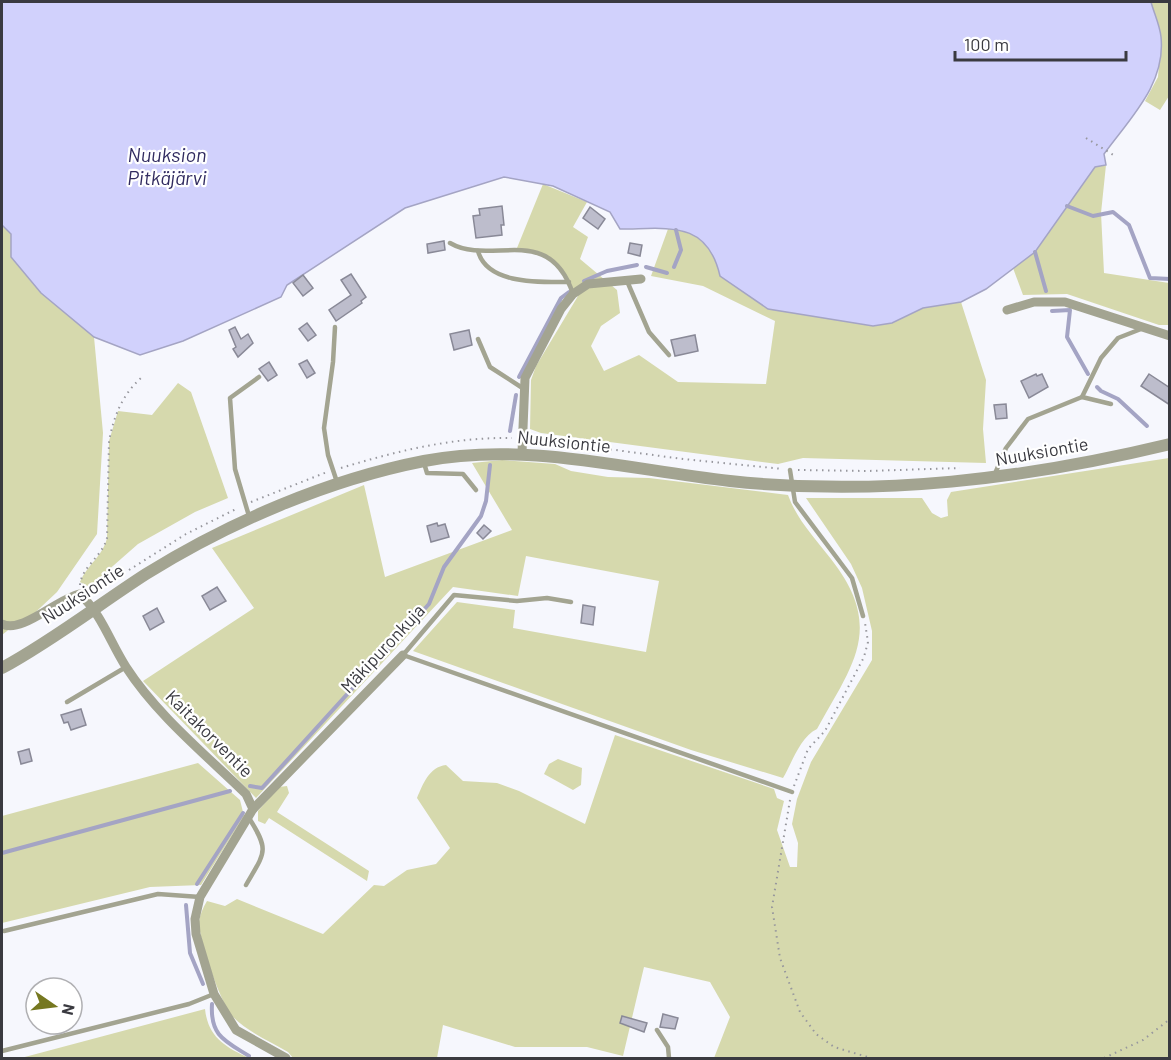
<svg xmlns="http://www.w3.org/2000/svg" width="1171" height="1060" font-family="Barlow,sans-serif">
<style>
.green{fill:#d6d9ad}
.water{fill:#d1d1fc;stroke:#a4a4c4;stroke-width:1.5}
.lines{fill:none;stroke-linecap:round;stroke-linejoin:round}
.stream{stroke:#a4a4c4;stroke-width:4}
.building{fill:#bdbdcc;stroke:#898997;stroke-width:1.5}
.path{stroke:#97979d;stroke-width:2;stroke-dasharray:1.5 4.5;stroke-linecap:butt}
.service{stroke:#a3a491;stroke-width:4.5}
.minor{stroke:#a3a491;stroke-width:9}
.tertiary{stroke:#a3a491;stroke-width:12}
.labels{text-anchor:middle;stroke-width:4.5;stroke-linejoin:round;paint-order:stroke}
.street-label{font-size:18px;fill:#3a3a40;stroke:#fff}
.water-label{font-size:20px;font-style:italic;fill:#312b60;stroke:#fff}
</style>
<rect width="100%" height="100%" fill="#f6f7fd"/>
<g class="green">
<path d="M1151,2H1169V96L1160,110L1145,101L1158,77L1161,38Z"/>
<path d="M1106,165L1101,213L1104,273L1169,283V325H1159L1067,294L1023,295L1013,268L1035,252L1095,167Z"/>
<path d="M543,184L587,202L573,227L588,237L580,259L617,290L620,313L601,326L591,346L604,371L639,355L678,382L766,384L775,321L703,286L651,276L668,229L693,233L715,255L720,276L845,321L873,326L892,323L923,308L961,302L986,380L983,429L986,463L803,458L778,464L541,433L530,429L531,380L536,366L578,296C554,265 558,259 517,248Z"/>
<path d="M2,225L11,233V257L41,293L94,337L103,433L97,534L57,592L23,624L12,627L2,635Z"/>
<path d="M178,383L191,392L228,498L195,512L138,544L89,587L80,582C87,565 103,556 107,538L109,441L118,411L152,415Z"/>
<path d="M1169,458V1058H714L730,1017L710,982L644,967L623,1056L587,1047H515L443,1025L437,1058H293L288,1052C269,1041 248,1032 233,1017C221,1004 199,941 199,922C200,914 203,908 207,901L225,906L237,899L323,934L374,885L384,886L407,870L436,864L450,848L417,798C423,784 429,767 446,765L463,781L497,783L519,791L585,824L615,735L774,789L777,798L784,801L777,830L790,867H797L798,843L792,824L797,799L811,762L872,660V631L862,588L851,564L806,498H922L932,513L941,518L948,516L947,500L951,492Z"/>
<path d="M502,460L555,464L571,471L608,477L649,478L788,495C797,520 815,538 831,559C885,628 853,664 817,729C800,737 792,763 783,778L691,750L413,651L457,602L515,610L513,628L646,652L659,581L526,556L518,596L453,587L256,798L143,681L254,608L212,548L364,485L385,577L512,530L472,463Z"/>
<path d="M558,759L582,768L581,785L573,790L544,774L549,764Z"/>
<path d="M198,763L240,800L244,816L201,885L150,887L2,923V816Z"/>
<path d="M287,786L289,793L277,812L369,871L367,881L269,818L265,824L258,821V811L279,787Z"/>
<path d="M205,1009C208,1037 225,1047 249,1058H21Z"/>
</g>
<path class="water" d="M2,2H1151C1154,13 1160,26 1161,37C1166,84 1130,118 1104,154L1106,165L1095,167L1035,252L986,289L961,302L923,308L892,323L873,326L768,309L720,276C707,219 667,229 620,229L610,212L553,186L504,177L405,208L287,285L281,297L183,341L140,355L94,337L41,293L11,257V234L2,225Z"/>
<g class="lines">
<g class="stream">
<path d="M1067,206L1093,216L1113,212L1129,225L1150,278L1170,279"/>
<path d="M1035,252L1046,291"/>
<path d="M646,267L667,273"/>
<path d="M674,267L681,250L676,230"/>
<path d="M584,281L607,271L637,265"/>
<path d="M1052,311L1070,310L1067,337L1088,374"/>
<path d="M519,377L561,298L569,292"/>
<path d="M1097,387L1101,391L1118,399L1147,426"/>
<path d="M510,431L516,395"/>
<path d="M250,786L262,788L429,604L444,567L481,516L486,501L490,465"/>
<path d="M2,853L230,791"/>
<path d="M197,884L243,813"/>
<path d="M186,905L190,953L203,984"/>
<path d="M212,1004C210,1036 225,1041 249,1056"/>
</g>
</g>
<g class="building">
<path d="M502,206L504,225H501L502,235L476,238L473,216L480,215L479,209Z"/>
<path d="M590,207L605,219L598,229L583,218Z"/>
<path d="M444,241L445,250L428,253L427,244Z"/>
<path d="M630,243L642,245L640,256L628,253Z"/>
<path d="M351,274L366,297L361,301L362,303L336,321L329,310L351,295L341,280Z"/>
<path d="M303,275L313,288L303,296L293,283Z"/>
<path d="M307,323L316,335L308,341L299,329Z"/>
<path d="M235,327L241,339L248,334L253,343L238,357L233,349L236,347L229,330Z"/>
<path d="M469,330L472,345L454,350L450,334Z"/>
<path d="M695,335L698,351L675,356L671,340Z"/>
<path d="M307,360L315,373L307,378L299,364Z"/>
<path d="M269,362L277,375L268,381L259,369Z"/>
<path d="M1036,374L1037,376L1042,374L1048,387L1029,398L1021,381Z"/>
<path d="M1149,374L1170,388V405L1141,386Z"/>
<path d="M1006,404L1007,418L996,419L994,405Z"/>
<path d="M437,523L438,526L445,524L449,537L431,542L427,526Z"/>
<path d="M484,525L491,531L483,539L477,533Z"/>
<path d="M217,587L226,601L210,610L202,596Z"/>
<path d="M583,605L595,607L593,625L581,623Z"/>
<path d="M157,608L164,622L150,630L143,616Z"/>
<path d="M81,709L86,725L71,730L68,722L64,723L61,715Z"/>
<path d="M29,749L32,761L21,764L18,752Z"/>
<path d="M663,1014L678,1018L675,1029L660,1027Z"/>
<path d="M622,1016L647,1023L644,1032L620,1023Z"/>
</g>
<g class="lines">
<g class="path">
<path d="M1086,138L1115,156"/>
<path d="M533,439L683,459L783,469"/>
<path d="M341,468C397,451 453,437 512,438"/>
<path d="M798,470L867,471L960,468"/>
<path d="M251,502L327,472"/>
<path d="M129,570L186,534L238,508"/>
<path d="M80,585C82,566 102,557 107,538L109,441C114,416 122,395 141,378"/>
<path d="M794,786L808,749L825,731L864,657L868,642L865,623"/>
<path d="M790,800L772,907L780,958L800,1012L816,1034L834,1047L871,1058"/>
<path d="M1104,1058L1143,1040L1170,1019"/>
</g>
<g class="service">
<path d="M450,243C491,267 549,221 573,294"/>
<path d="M478,251C487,285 541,282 569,282"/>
<path d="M627,281L649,332L669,355"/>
<path d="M335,327L333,362L324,428L328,455L337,482"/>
<path d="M478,339L490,367L524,389"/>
<path d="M1082,397L1111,404"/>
<path d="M424,463L427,473L463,474L476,490"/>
<path d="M790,470L795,502L852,578L863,616"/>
<path d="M994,476L1006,448L1028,419L1082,397L1101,358L1118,338L1141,329"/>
<path d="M249,516L235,469L230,398L259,377"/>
<path d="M571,602L547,598L517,601L454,595L403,655L792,792"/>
<path d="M67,702L126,667"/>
<path d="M246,885C265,852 270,851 249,818"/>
<path d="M4,931L158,894L200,897"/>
<path d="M657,1030L668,1047L669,1058"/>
<path d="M2,1051L189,1004L214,994"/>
</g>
<g class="minor">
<path d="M1007,310L1034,302H1065L1170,336"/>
<path d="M522,453L525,378L561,309L573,294L588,284L641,279"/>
<path d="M2,624C22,634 57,599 80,594C102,615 110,642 126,667C157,715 205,754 246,794L253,809L200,897L195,919L196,934L214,994L236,1030L286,1058"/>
<path d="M253,809L403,655"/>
</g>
<path class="tertiary" d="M2,668C52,641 98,605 146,574C230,522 327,480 424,461C526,441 629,470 730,481C879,497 1025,479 1170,444"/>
</g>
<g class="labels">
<g class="street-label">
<text transform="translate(564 442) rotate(6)" y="6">Nuuksiontie</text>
<text transform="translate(1042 452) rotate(-10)" y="6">Nuuksiontie</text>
<text transform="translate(83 594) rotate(-33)" y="6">Nuuksiontie</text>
<text transform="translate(383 649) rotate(-47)" y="6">Mäkipuronkuja</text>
<text transform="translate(209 734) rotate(45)" y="6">Kaitakorventie</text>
</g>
<g class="water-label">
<text x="167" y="162">Nuuksion<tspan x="167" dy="23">Pitkäjärvi</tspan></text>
</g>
</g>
<rect width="1171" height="1060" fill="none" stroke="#3a3a40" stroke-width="6"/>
<g transform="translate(54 1006) rotate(104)"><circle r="28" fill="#ffffff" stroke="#b0b0b3" stroke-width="1.5"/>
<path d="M0-4.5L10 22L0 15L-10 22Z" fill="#767820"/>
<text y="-9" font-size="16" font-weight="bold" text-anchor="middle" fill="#3a3a40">N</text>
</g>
<path d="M955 51v9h171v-9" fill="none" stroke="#3a3a40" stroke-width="3"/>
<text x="964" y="51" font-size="18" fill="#3a3a40" stroke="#ffffff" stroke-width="4.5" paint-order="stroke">100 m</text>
</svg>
